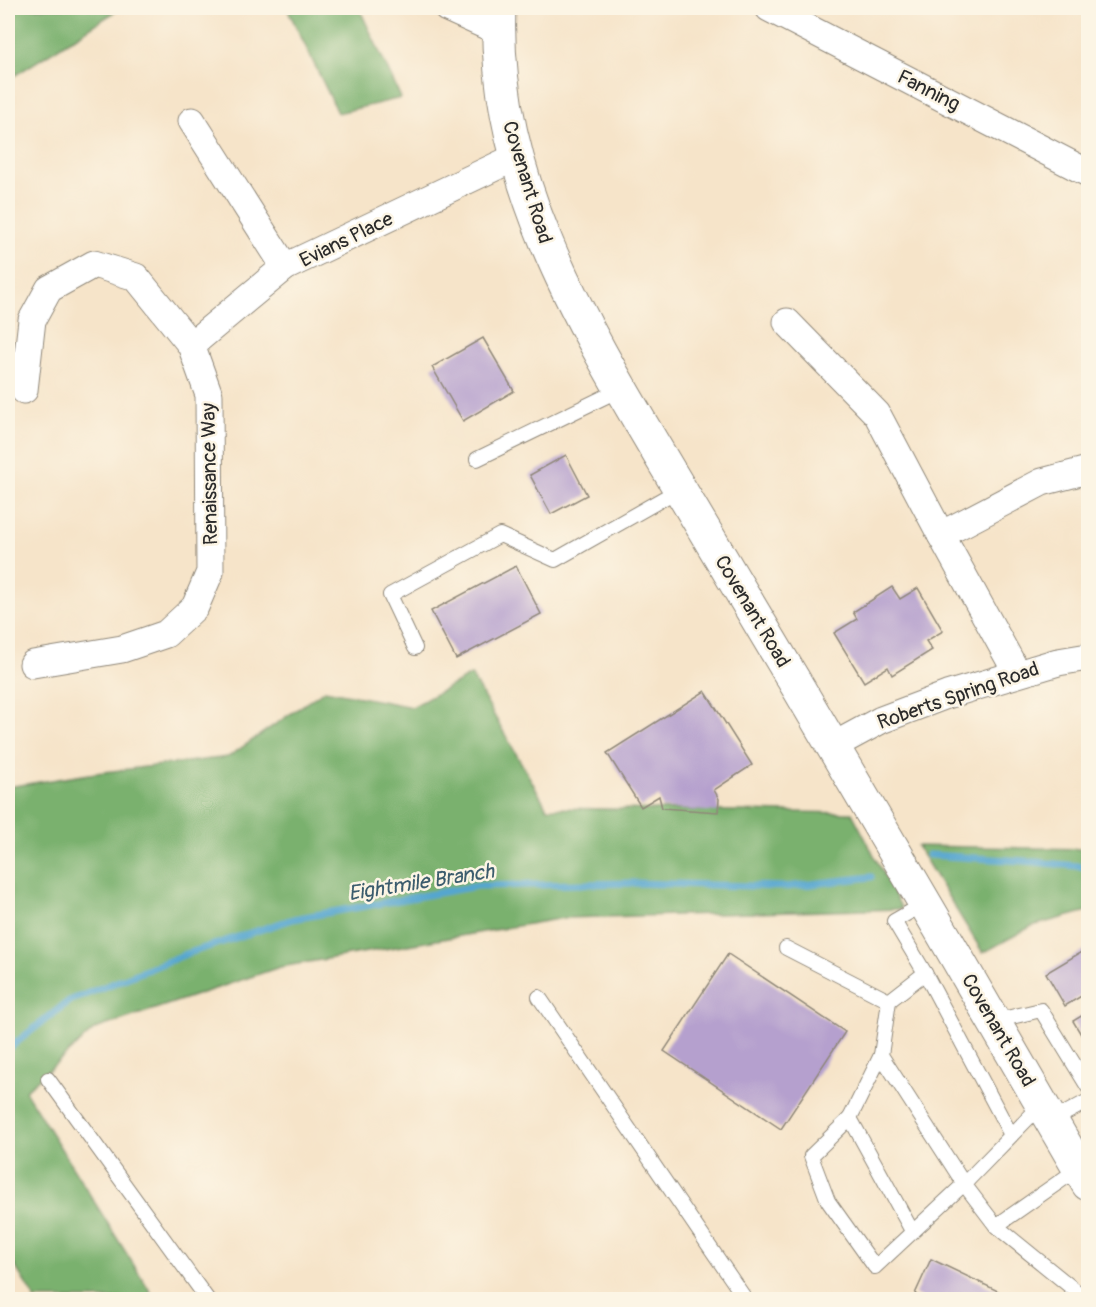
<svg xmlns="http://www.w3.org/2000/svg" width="1096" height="1307" font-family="Pangolin,sans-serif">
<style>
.forest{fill:#7ab16e;stroke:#526e4c;stroke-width:1.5}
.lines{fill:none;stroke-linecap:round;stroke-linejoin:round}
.stream{stroke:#54a6cf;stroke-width:7}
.building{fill:#b5a0ce}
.service-casing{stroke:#90887a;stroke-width:16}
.minor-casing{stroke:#90887a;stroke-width:29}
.tertiary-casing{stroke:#90887a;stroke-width:35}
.service{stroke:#fff;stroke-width:14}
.minor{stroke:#fff;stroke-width:27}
.tertiary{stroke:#fff;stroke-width:33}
.labels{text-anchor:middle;stroke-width:5;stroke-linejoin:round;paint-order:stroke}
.street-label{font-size:20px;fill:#2b2b2b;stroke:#fcf5e5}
.water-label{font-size:21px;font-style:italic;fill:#3b5c6d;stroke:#fcf5e5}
</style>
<rect width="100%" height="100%" fill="#fcf5e5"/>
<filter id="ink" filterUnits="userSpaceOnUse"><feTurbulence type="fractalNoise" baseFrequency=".0167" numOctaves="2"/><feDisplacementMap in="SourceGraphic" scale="12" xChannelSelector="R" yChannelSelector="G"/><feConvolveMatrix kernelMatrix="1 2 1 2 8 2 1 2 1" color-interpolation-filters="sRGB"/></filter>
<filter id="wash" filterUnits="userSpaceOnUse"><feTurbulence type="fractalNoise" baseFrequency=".008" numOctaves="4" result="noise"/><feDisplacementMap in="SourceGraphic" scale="24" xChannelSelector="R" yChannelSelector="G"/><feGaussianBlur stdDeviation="1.35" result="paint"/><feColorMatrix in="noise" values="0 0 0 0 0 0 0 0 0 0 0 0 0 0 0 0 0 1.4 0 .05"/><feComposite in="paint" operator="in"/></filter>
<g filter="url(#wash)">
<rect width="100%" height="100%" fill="#f6e4c9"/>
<g class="forest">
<path d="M8,8H121L8,80Z"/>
<path d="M287,8H359L401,98L338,113Z"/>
<path d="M471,675L547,808L852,813L902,909L564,918L280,967L95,1029L25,1091L155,1299H35L12,1261L8,1257V787L96,773L228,757L325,690L412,707Z"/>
<path d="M917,846L1088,849V911L1032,926L983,953Z"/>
</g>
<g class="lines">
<g class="stream">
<path d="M929,855L1024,861L1088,867"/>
<path d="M8,1049L69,1001L186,954L293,919L477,886L633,883L786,887L871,877"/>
</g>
</g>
<g id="blocks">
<g class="building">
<path d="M483,338L514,391L463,421L432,367Z"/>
<path d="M566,455L587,495L551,514L530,475Z"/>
<path d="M516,566L541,614L456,659L431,611Z"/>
<path d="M892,587L900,599L918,588L943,631L926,641L932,650L892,675L888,667L864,682L834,633L857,619L853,612Z"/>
<path d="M705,691L752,765L714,790L719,799L718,812L662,808L659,796L641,807L607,753Z"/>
<path d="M1088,948V992L1065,1006L1046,973Z"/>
<path d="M728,954L845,1032L781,1129L664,1051Z"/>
<path d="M1088,1012V1046L1073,1021Z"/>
<path d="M931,1259L998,1291L993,1300H925L915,1294Z"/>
</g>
</g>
</g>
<g filter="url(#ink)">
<use href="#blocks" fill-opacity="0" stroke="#90887a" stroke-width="1.5"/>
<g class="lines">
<g class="service-casing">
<g id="service">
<path d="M477,459L621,389"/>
<path d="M415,648L390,595L500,535L555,560L680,489"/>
<path d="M924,904L894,921L925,973L1011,1135"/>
<path d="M786,948L889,1001"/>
<path d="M925,973L889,1001L881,1055L964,1184L996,1226L1079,1168"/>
<path d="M539,997L746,1300"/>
<path d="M994,1021L1041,1010L1088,1087"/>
<path d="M881,1055L850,1118L912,1231"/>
<path d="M48,1079L208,1300"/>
<path d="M850,1118L811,1156L828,1201L875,1267L964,1184L1042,1104"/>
<path d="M1051,1121L1088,1101"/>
<path d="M996,1226L1087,1300"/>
</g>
</g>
<g class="minor-casing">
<g id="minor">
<path d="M447,8L498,31"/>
<path d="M769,8L1088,173"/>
<path d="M192,121L285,267"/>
<path d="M787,322L877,414L941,535L1017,673"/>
<path d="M191,345L285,267L516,157"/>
<path d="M24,390L32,320L49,289L94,264L136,277L191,345L209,395L210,572L195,607L166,634L122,649L33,664"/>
<path d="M941,535L1042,482L1088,470"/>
<path d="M833,746L881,720L947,695L1058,662L1088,657"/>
</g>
</g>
<g class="tertiary-casing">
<path id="tertiary" d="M499,8C492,174 580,321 662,459C708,536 753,612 799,689C896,853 993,1019 1088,1184"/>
</g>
<use href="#service" class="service"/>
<use href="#minor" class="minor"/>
<use href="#tertiary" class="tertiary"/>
</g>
</g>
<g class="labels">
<g class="street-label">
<text transform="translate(929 90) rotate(27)" y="7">Fanning</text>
<text transform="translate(528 182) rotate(73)" y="7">Covenant Road</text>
<text transform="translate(346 239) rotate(-26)" y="7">Evians Place</text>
<text transform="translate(209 474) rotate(-91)" y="7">Renaissance Way</text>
<text transform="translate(753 611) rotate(59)" y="7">Covenant Road</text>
<text transform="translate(958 695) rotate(-19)" y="7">Roberts Spring Road</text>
<text transform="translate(999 1030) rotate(60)" y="7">Covenant Road</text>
</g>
<g class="water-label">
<text transform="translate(421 882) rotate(-9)" y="7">Eightmile Branch</text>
</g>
</g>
<rect width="1096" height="1307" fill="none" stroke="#fcf5e5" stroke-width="30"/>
</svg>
